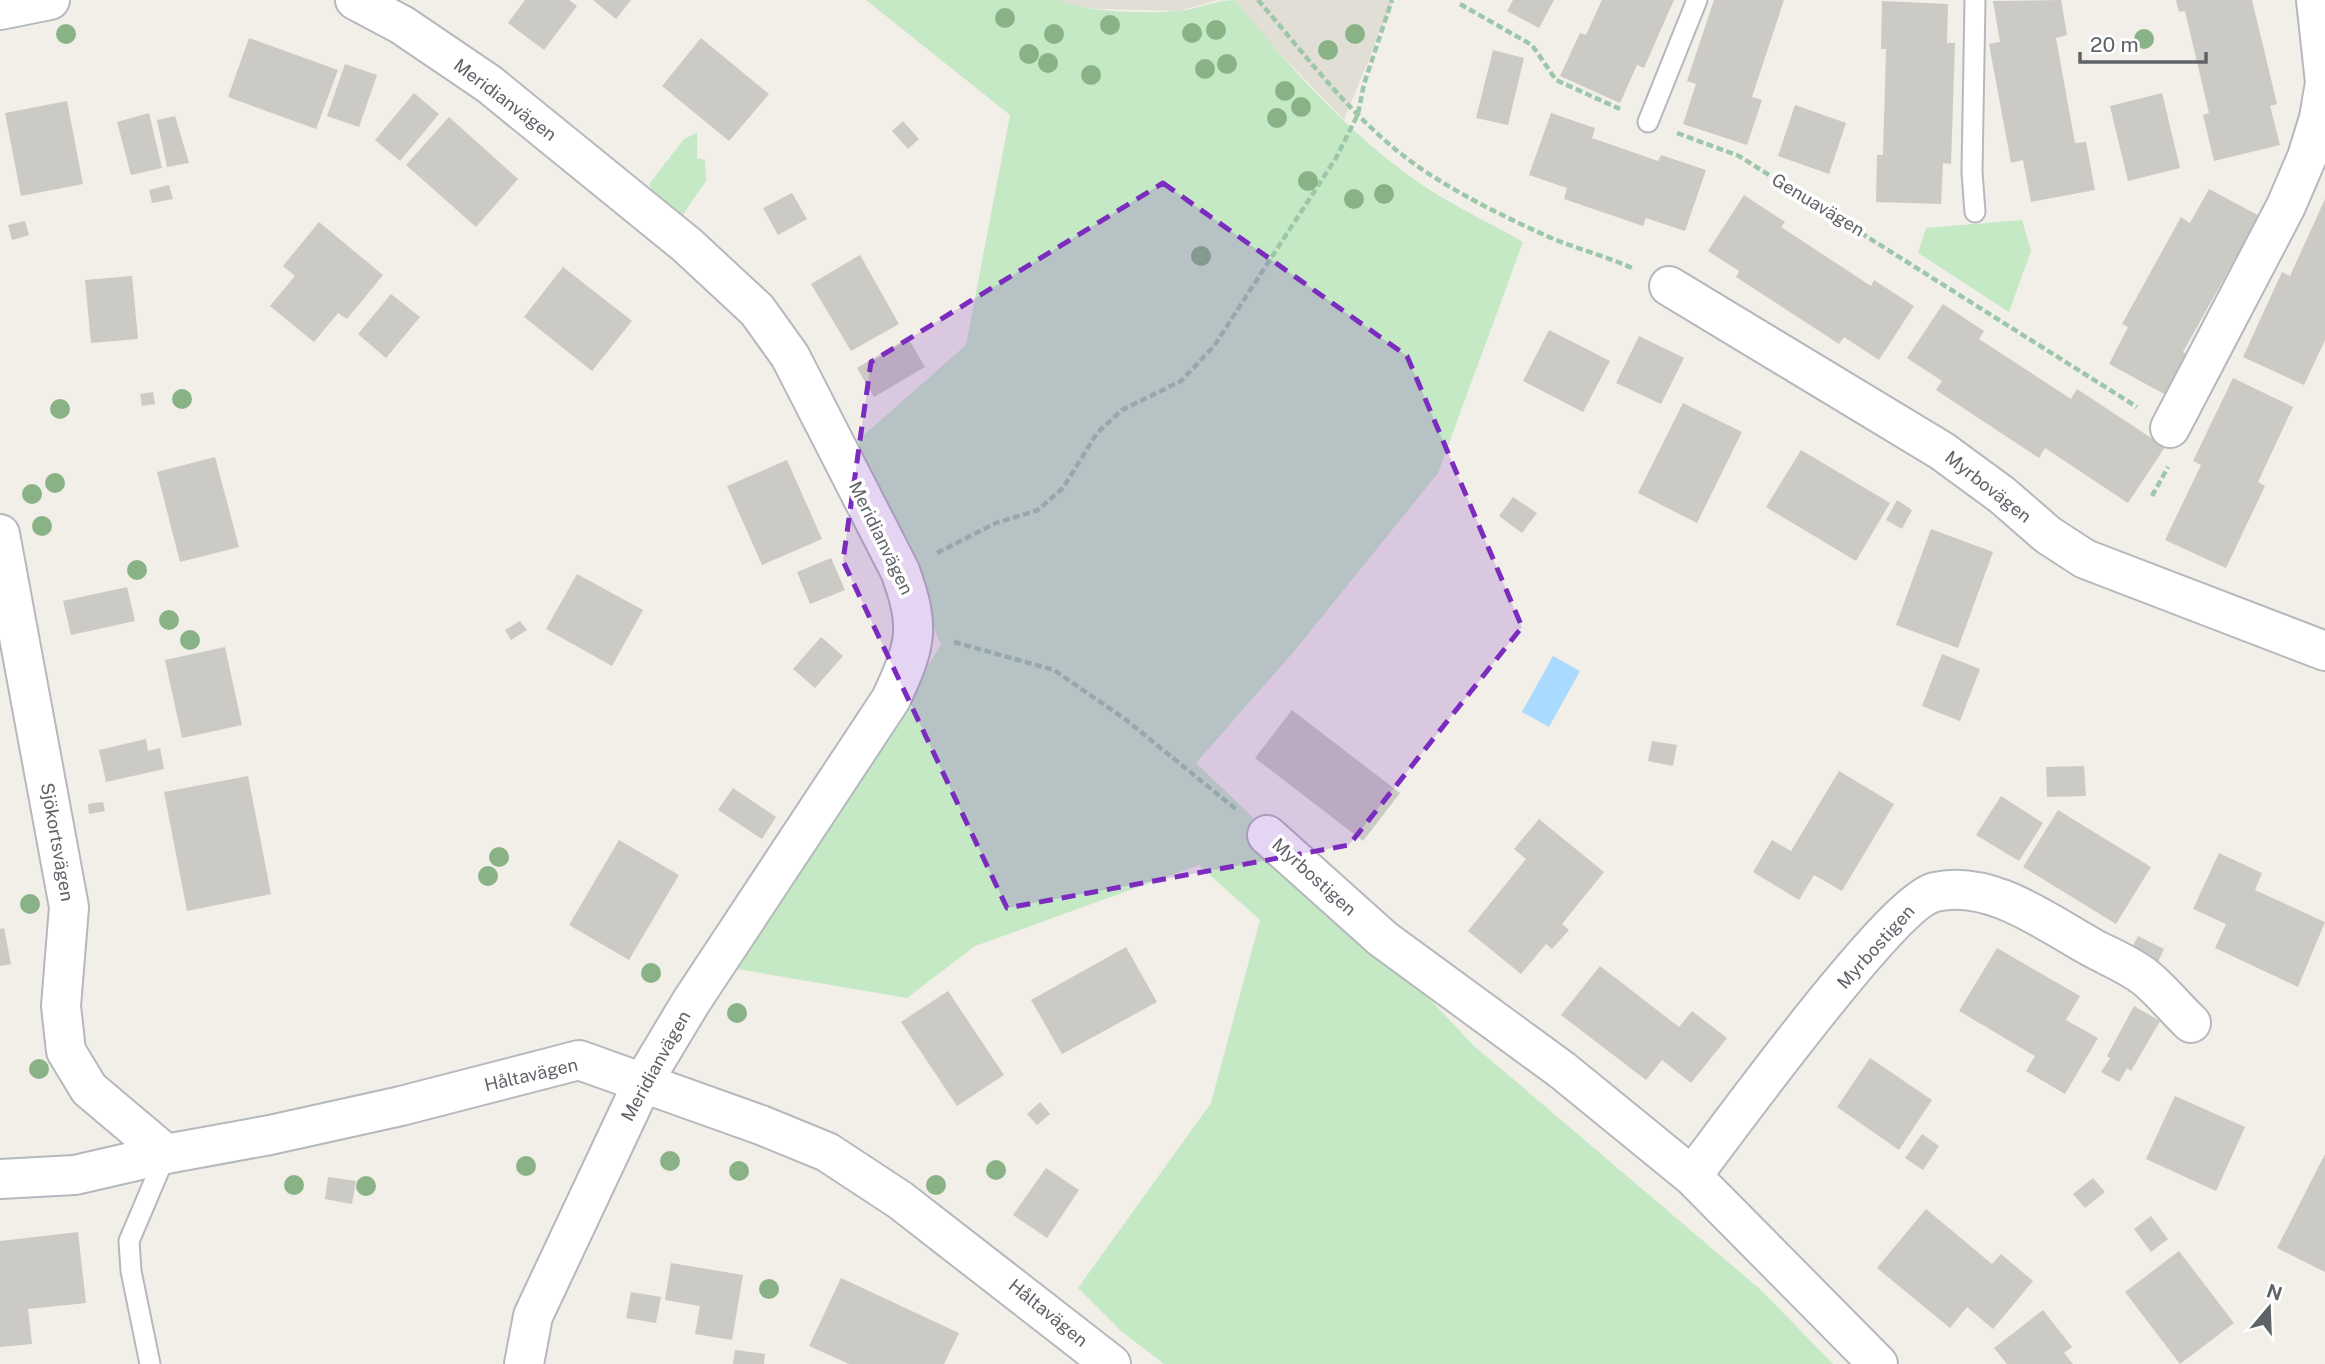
<svg xmlns="http://www.w3.org/2000/svg" width="2325" height="1364" font-family="'Public Sans',sans-serif">
<style>
.education{fill:#e1ded6}
.green{fill:#c5e8c5}
.water{fill:#aadaff}
.building{fill:#cccac5}
.lines{fill:none;stroke-linecap:round;stroke-linejoin:round}
.lane-casing{stroke:#b5b8bc;stroke-width:23}
.street-casing{stroke:#b5b8bc;stroke-width:42}
.path{stroke:#9cc7a9;stroke-width:4.5;stroke-dasharray:7 3.5;stroke-linecap:butt}
.lane{stroke:#fff;stroke-width:19}
.street{stroke:#fff;stroke-width:38}
.tree{fill:#89b387}
.marked{fill:#7b2cbf;fill-opacity:0.2;stroke:#7b2cbf;stroke-width:5;stroke-dasharray:14 9;stroke-linejoin:round}
.labels{text-anchor:middle;stroke-width:7;stroke-linejoin:round;paint-order:stroke}
.street-label{font-size:18px;fill:#5f6368;stroke:#fff}
</style>
<rect width="100%" height="100%" fill="#f1efe8"/>
<g class="education">
<path d="M1058,0H1218L1178,11L1075,8Z"/>
<path d="M1235,0H1393L1344,120L1270,43Z"/>
</g>
<g class="green">
<path d="M866,0H1058C1083,12 1147,14 1177,11C1197,10 1214,0 1235,0C1293,72 1359,146 1438,195C1466,212 1495,226 1523,242L1438,473L1296,649L1196,763L1312,874L1473,1045L1762,1291L1833,1364H1164L1121,1331L1078,1288L1211,1103L1260,920L1199,865L975,946L907,998L726,967L793,877L941,645L856,442L966,345L1010,115Z"/>
<path d="M697,133V158L705,160L706,181L679,220L651,195L650,183L684,139Z"/>
<path d="M2022,220L2031,251L2009,312L1918,253L1926,228Z"/>
</g>
<path class="water" d="M1553,656L1580,671L1549,727L1522,712Z"/>
<g class="building">
<path d="M525,0H569L577,6L544,50L508,23Z"/>
<path d="M593,0H631L616,19Z"/>
<path d="M1513,0H1554L1539,28L1507,11Z"/>
<path d="M1602,0H1674L1644,68L1637,65L1620,103L1560,76L1580,33L1586,35Z"/>
<path d="M1714,0H1784L1752,97L1762,100L1747,145L1683,124L1696,84L1687,81Z"/>
<path d="M2061,0L2067,35L2056,38L2075,143L2086,142L2095,190L2031,202L2023,160L2011,163L1989,44L2000,42L1993,1Z"/>
<path d="M2176,0H2252L2277,104L2270,106L2280,145L2214,161L2203,115L2209,113L2185,11L2179,12Z"/>
<path d="M1882,1L1948,4L1947,43H1955L1951,164L1943,163L1941,204L1876,202L1877,155H1883L1886,49H1881Z"/>
<path d="M249,38L338,70L316,129L228,97Z"/>
<path d="M701,38L769,94L729,141L662,86Z"/>
<path d="M1493,50L1524,58L1508,125L1476,118Z"/>
<path d="M345,64L377,75L359,127L327,116Z"/>
<path d="M414,93L439,114L400,161L375,140Z"/>
<path d="M2162,93L2180,168L2128,181L2110,106Z"/>
<path d="M67,101L83,184L21,196L5,113Z"/>
<path d="M1795,105L1846,123L1829,174L1778,156Z"/>
<path d="M149,113L162,168L131,175L117,122Z"/>
<path d="M1551,113L1595,128L1592,138L1658,161L1661,155L1706,170L1685,231L1646,218L1643,226L1564,199L1567,188L1529,175Z"/>
<path d="M175,116L189,163L167,167L157,120Z"/>
<path d="M449,117L518,179L476,227L406,165Z"/>
<path d="M903,121L919,139L908,149L892,131Z"/>
<path d="M169,185L173,199L152,203L149,190Z"/>
<path d="M2209,189L2267,220L2244,261L2236,257L2183,352L2188,355L2166,395L2109,364L2128,327L2122,324L2181,217L2190,223Z"/>
<path d="M792,193L807,219L778,235L763,208Z"/>
<path d="M1744,195L1785,222L1781,227L1871,286L1874,280L1914,306L1879,360L1844,337L1839,344L1736,277L1739,271L1708,251Z"/>
<path d="M2325,199V340L2304,385L2243,357L2282,272L2290,276Z"/>
<path d="M25,221L29,235L12,240L8,225Z"/>
<path d="M319,222L383,275L347,319L338,313L314,342L270,306L295,276L283,266Z"/>
<path d="M860,255L899,324L851,351L811,284Z"/>
<path d="M563,267L632,321L592,371L524,317Z"/>
<path d="M132,276L138,339L91,343L85,280Z"/>
<path d="M391,294L420,317L386,358L358,334Z"/>
<path d="M1943,304L1984,331L1979,339L2071,399L2077,389L2165,447L2128,503L2045,448L2039,458L1936,390L1942,381L1907,358Z"/>
<path d="M1549,330L1610,361L1583,412L1523,381Z"/>
<path d="M1639,336L1684,358L1661,404L1616,383Z"/>
<path d="M908,338L925,367L874,397L857,368Z"/>
<path d="M2233,378L2293,407L2258,482L2265,486L2226,568L2165,540L2201,465L2193,461Z"/>
<path d="M153,392L155,404L142,406L140,394Z"/>
<path d="M1683,403L1742,432L1697,523L1638,493Z"/>
<path d="M1801,450L1890,503L1856,561L1766,507Z"/>
<path d="M215,457L239,547L180,562L157,472Z"/>
<path d="M787,460L822,539L762,565L727,486Z"/>
<path d="M1513,497L1537,513L1522,533L1499,516Z"/>
<path d="M1897,500L1912,510L1902,529L1886,520Z"/>
<path d="M1931,529L1993,552L1958,648L1896,625Z"/>
<path d="M831,558L845,590L810,604L797,572Z"/>
<path d="M577,574L643,610L612,666L546,629Z"/>
<path d="M127,587L135,621L71,635L63,601Z"/>
<path d="M520,621L527,630L511,640L505,630Z"/>
<path d="M821,637L843,656L815,688L793,669Z"/>
<path d="M225,647L242,725L182,738L165,660Z"/>
<path d="M1942,654L1980,669L1960,721L1922,706Z"/>
<path d="M1292,710L1400,793L1363,841L1255,758Z"/>
<path d="M146,739L148,751L160,748L164,769L106,782L99,750Z"/>
<path d="M1652,741L1677,745L1673,766L1648,761Z"/>
<path d="M2084,766L2086,796L2047,797L2046,767Z"/>
<path d="M1839,771L1894,804L1842,891L1814,875L1799,900L1753,872L1772,840L1791,851Z"/>
<path d="M248,776L271,894L187,911L164,792Z"/>
<path d="M733,788L776,817L762,839L718,810Z"/>
<path d="M2001,796L2043,823L2019,861L1976,835Z"/>
<path d="M103,802L105,811L89,814L88,804Z"/>
<path d="M2058,810L2151,867L2116,924L2023,867Z"/>
<path d="M1539,819L1604,872L1562,924L1569,930L1552,949L1546,944L1521,974L1468,931L1526,859L1514,849Z"/>
<path d="M619,840L679,875L629,960L569,925Z"/>
<path d="M2219,853L2262,873L2255,890L2325,922L2298,987L2215,948L2226,924L2193,909Z"/>
<path d="M4,928L11,964L0,966V929Z"/>
<path d="M2138,936L2164,949L2157,964L2130,951Z"/>
<path d="M1126,947L1157,1002L1062,1054L1031,1000Z"/>
<path d="M1997,948L2080,996L2066,1020L2098,1038L2065,1094L2026,1071L2035,1056L1959,1011Z"/>
<path d="M1600,966L1679,1027L1692,1011L1727,1038L1691,1083L1662,1060L1646,1080L1561,1015Z"/>
<path d="M948,991L1004,1075L957,1106L901,1022Z"/>
<path d="M2134,1006L2160,1021L2131,1071L2127,1068L2119,1082L2101,1072L2110,1058L2107,1056Z"/>
<path d="M1870,1058L1932,1100L1899,1150L1837,1107Z"/>
<path d="M2175,1096L2245,1127L2216,1191L2146,1159Z"/>
<path d="M1040,1102L1050,1114L1037,1125L1027,1114Z"/>
<path d="M1922,1134L1939,1146L1923,1170L1905,1158Z"/>
<path d="M2325,1154V1272L2277,1248Z"/>
<path d="M1046,1168L1079,1190L1047,1238L1013,1215Z"/>
<path d="M328,1177L356,1181L352,1204L325,1199Z"/>
<path d="M2093,1178L2105,1192L2085,1208L2073,1194Z"/>
<path d="M1926,1209L1992,1264L2001,1254L2033,1281L1993,1329L1967,1307L1950,1328L1877,1268Z"/>
<path d="M2151,1216L2168,1239L2151,1252L2134,1229Z"/>
<path d="M78,1232L86,1303L28,1309L32,1344L0,1347V1241Z"/>
<path d="M2179,1251L2234,1323L2180,1364L2125,1292Z"/>
<path d="M671,1263L743,1275L732,1340L695,1334L700,1306L665,1300Z"/>
<path d="M841,1278L959,1333L944,1364H849L809,1346Z"/>
<path d="M631,1292L661,1297L656,1323L626,1318Z"/>
<path d="M2043,1310L2072,1347L2064,1353L2073,1364H2007L1994,1348Z"/>
<path d="M735,1350L765,1354L764,1364H733Z"/>
</g>
<g class="lines">
<g class="lane-casing">
<g id="lane">
<path d="M1975,0L1972,172L1975,212"/>
<path d="M1648,122L1697,0"/>
<path d="M150,1364L131,1271L129,1241L166,1154"/>
</g>
</g>
<g class="street-casing">
<g id="street">
<path d="M355,0L402,25L489,84L687,245L757,310L790,356L900,571C921,628 916,645 891,699L691,1002L643,1082L533,1316L524,1364"/>
<path d="M0,10L50,0"/>
<path d="M1669,286L1942,451L2002,495L2048,535L2085,559L2325,651"/>
<path d="M2170,428L2286,206L2307,157L2319,118L2325,83L2316,0"/>
<path d="M0,534L69,907L61,1006L66,1051L89,1089L166,1154"/>
<path d="M1267,835L1383,939L1562,1070L1692,1176L1878,1364"/>
<path d="M1692,1176C1727,1130 1892,902 1935,892C1990,879 2046,922 2091,947C2109,957 2130,965 2146,978C2162,991 2176,1009 2191,1023"/>
<path d="M0,1179L75,1175L166,1154L270,1135L401,1106L579,1060L761,1125L827,1152L900,1200L1111,1364"/>
</g>
</g>
<g class="path">
<path d="M1258,0C1310,60 1358,127 1426,172C1464,197 1507,218 1549,237C1577,249 1606,256 1634,269"/>
<path d="M1460,4L1532,45L1556,80L1620,109"/>
<path d="M1677,133L1739,156L2137,407"/>
<path d="M2152,496L2168,467"/>
<path d="M937,553L996,523L1038,510L1063,488L1097,433L1122,410L1181,381L1214,346L1336,158L1358,114L1364,84L1392,0"/>
<path d="M954,642L1054,670L1125,719L1237,810"/>
</g>
<use href="#lane" class="lane"/>
<use href="#street" class="street"/>
</g>
<g class="tree">
<circle cx="1005" cy="18" r="10"/>
<circle cx="1110" cy="25" r="10"/>
<circle cx="1216" cy="30" r="10"/>
<circle cx="1192" cy="33" r="10"/>
<circle cx="66" cy="34" r="10"/>
<circle cx="1054" cy="34" r="10"/>
<circle cx="1355" cy="34" r="10"/>
<circle cx="2144" cy="39" r="10"/>
<circle cx="1328" cy="50" r="10"/>
<circle cx="1029" cy="54" r="10"/>
<circle cx="1048" cy="63" r="10"/>
<circle cx="1227" cy="64" r="10"/>
<circle cx="1205" cy="69" r="10"/>
<circle cx="1091" cy="75" r="10"/>
<circle cx="1285" cy="91" r="10"/>
<circle cx="1301" cy="107" r="10"/>
<circle cx="1277" cy="118" r="10"/>
<circle cx="1308" cy="181" r="10"/>
<circle cx="1384" cy="194" r="10"/>
<circle cx="1354" cy="199" r="10"/>
<circle cx="1201" cy="256" r="10"/>
<circle cx="182" cy="399" r="10"/>
<circle cx="60" cy="409" r="10"/>
<circle cx="55" cy="483" r="10"/>
<circle cx="32" cy="494" r="10"/>
<circle cx="42" cy="526" r="10"/>
<circle cx="137" cy="570" r="10"/>
<circle cx="169" cy="620" r="10"/>
<circle cx="190" cy="640" r="10"/>
<circle cx="499" cy="857" r="10"/>
<circle cx="488" cy="876" r="10"/>
<circle cx="30" cy="904" r="10"/>
<circle cx="651" cy="973" r="10"/>
<circle cx="737" cy="1013" r="10"/>
<circle cx="39" cy="1069" r="10"/>
<circle cx="670" cy="1161" r="10"/>
<circle cx="526" cy="1166" r="10"/>
<circle cx="996" cy="1170" r="10"/>
<circle cx="739" cy="1171" r="10"/>
<circle cx="294" cy="1185" r="10"/>
<circle cx="936" cy="1185" r="10"/>
<circle cx="366" cy="1186" r="10"/>
<circle cx="769" cy="1289" r="10"/>
</g>
<path class="marked" d="M1163,183L1407,356L1522,627L1349,845L1007,908L843,561L871,362Z"/>
<g class="labels">
<g class="street-label">
<text transform="translate(505 100) rotate(37)" y="6">Meridianvägen</text>
<text transform="translate(1818 205) rotate(31)" y="6">Genuavägen</text>
<text transform="translate(1988 487) rotate(38)" y="6">Myrbovägen</text>
<text transform="translate(881 538) rotate(64)" y="6">Meridianvägen</text>
<text transform="translate(57 842) rotate(80)" y="6">Sjökortsvägen</text>
<text transform="translate(1314 877) rotate(42)" y="6">Myrbostigen</text>
<text transform="translate(1876 947) rotate(-48)" y="6">Myrbostigen</text>
<text transform="translate(656 1066) rotate(-61)" y="6">Meridianvägen</text>
<text transform="translate(531 1075) rotate(-13)" y="6">Håltavägen</text>
<text transform="translate(1048 1313) rotate(39)" y="6">Håltavägen</text>
</g>
</g>
<g transform="translate(2269 1308) rotate(19)" stroke="#ffffff" stroke-width="5" paint-order="stroke">
<path d="M0-5L12 26L0 18L-12 26Z" fill="#5f6368"/>
<text y="-10" font-size="19" font-weight="bold" text-anchor="middle" fill="#5f6368">N</text>
</g>
<path d="M2080 52v10h126v-10" fill="none" stroke="#5f6368" stroke-width="3.5"/>
<text x="2090" y="52" font-size="21" fill="#5f6368" stroke="#ffffff" stroke-width="5" paint-order="stroke">20 m</text>
</svg>
